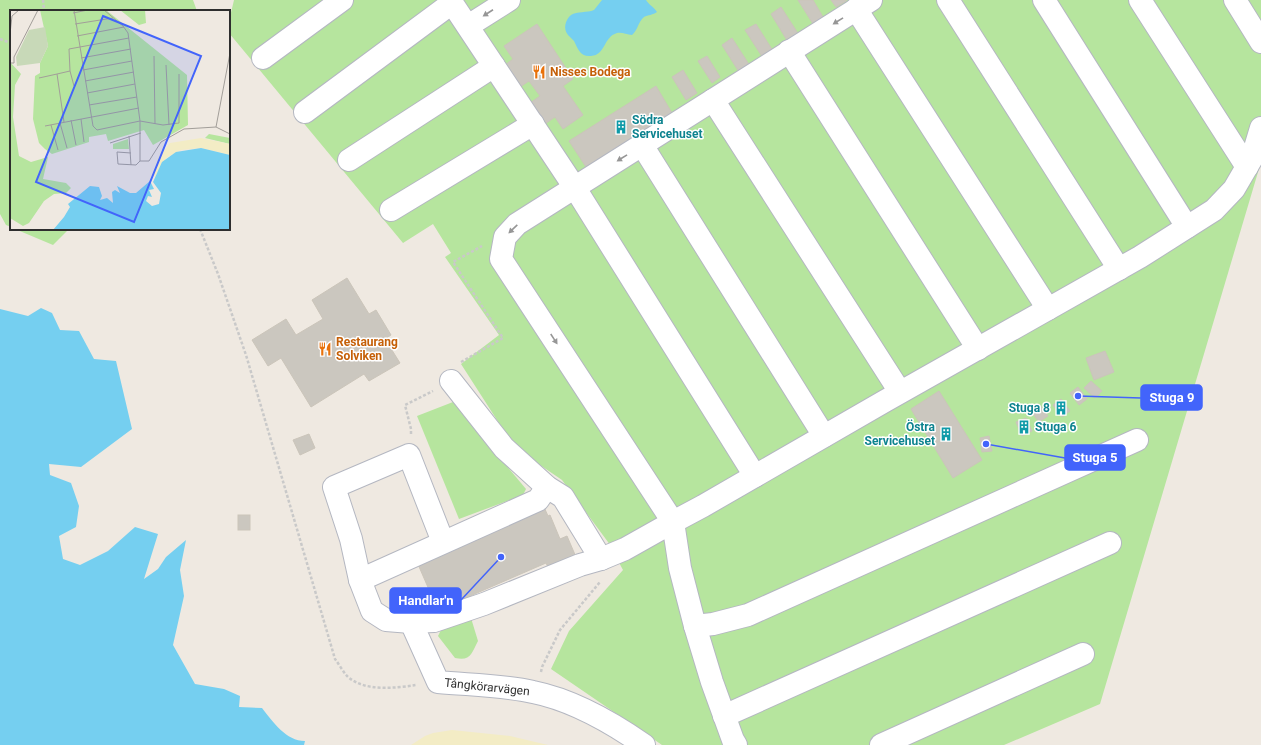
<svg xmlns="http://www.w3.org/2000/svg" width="1261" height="745" font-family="Roboto,sans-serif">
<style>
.green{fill:#b6e59e}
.sand{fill:#f3ecc5}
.water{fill:#75cff0}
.building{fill:#cbc7bf;stroke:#cbc5ba}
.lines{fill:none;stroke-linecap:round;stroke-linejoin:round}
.minor-casing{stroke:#b4b7c1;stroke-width:24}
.path{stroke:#c9c9c9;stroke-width:2.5;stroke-dasharray:3 2;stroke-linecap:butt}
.minor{stroke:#fff;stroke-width:22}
.oneway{fill:#969696}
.labels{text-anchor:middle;stroke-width:3;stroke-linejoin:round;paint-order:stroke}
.food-label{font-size:12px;font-weight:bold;fill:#c56008;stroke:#fff;text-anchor:start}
.culture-label{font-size:12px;font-weight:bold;fill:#0d838f;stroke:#fff;text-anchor:start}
.street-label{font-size:12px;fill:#2e2e2e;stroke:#fff}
.inset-road{fill:none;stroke:#a29e99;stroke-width:1}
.view{fill:#4264fb;fill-opacity:0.15;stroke:#4264fb;stroke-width:2}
.inset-edge{fill:none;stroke:#2e2e2e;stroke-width:2}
.leader{fill:none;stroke:#4264fb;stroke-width:1.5}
.callout-dot{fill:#4264fb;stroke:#fff;stroke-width:1.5}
.callout{fill:#4264fb;stroke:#4264fb;stroke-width:1.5}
.callout-label{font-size:13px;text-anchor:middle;font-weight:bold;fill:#fff}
</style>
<rect width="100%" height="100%" fill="#efe9e1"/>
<g class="green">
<path d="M0,0H193L197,11H11V227L6,225L0,214Z"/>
<path d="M234,0H1261V162L1100,704L1004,745H662L551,669L569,631L623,570L608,542L562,480L515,448L461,364L499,335L445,257L451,253L433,224L403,243L229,33V21Z"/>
<path d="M15,229H69L53,245Z"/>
<path d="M453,402L526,489L523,495L459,519L417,416Z"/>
<path d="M471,618L478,641C471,654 471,661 455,658L438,636L444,624Z"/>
</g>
<path class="sand" d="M452,730L510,736L548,745H411L425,736L433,733Z"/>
<g class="water">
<path d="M602,0H646C649,5 654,7 657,12C653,15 648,15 644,17C638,22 638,30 632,35C627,35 622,32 617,33C603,37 606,55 591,56C580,57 578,49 574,41C572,39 570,37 568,35C563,29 565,20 571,15C577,11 587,13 594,10Z"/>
<path d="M41,308L52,313L60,330L79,331L94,359L116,361L132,429L81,467L49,464L50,475L71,483L79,506L76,527L59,536L63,559L80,565L108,551L135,527L158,534L144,579L158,569L166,557L186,540L180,570L184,596L173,645L195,684L224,689L240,696L239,707L262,708C273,722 286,741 305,741L304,745H0V309L28,316Z"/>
</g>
<g class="building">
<path d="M798,0H813L823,17L813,24Z"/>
<path d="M831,0H846V1L836,7Z"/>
<path d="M781,7L799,35L788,42L771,14Z"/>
<path d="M537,24L573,79L563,86L583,115L563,129L555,117L545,124L530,103L540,96L529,81L520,87L505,65L513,59L504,46Z"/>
<path d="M756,24L773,51L763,58L745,30Z"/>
<path d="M732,38L750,66L739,72L722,45Z"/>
<path d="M707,56L720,77L712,83L698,61Z"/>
<path d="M683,70L697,93L686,100L672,77Z"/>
<path d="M656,86L672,113L586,167L569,141Z"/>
<path d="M347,278L369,314L376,310L391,335L385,339L400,363L369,381L364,374L311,407L281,358L268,366L252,340L286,319L296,335L323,319L312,300Z"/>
<path d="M1105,351L1114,372L1094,380L1086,358Z"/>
<path d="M1091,381L1102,391L1095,398L1084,388Z"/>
<path d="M1078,387L1087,399L1079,405L1070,393Z"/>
<path d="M939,391L982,460L953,478L911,409Z"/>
<path d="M1061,399L1070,411L1062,417L1053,405Z"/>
<path d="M1039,404L1048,416L1039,422L1030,410Z"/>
<path d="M1026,418L1032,431L1022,436L1016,422Z"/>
<path d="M309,434L315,448L300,455L293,440Z"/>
<path d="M989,436L992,451L982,452L980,438Z"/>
<path d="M544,507L548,516L550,515L560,539L567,536L576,557L549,569L546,563L470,596L472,601L440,615L417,562Z"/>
<rect x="238" y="515" width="12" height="15"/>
</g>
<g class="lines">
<g class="minor-casing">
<g id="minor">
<path d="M450,0L575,188L755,476"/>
<path d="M871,0L517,224L505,237L501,259L673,522L703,506L885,401L1140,257L1214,210L1234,189L1252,158L1261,128"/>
<path d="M948,0L1119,269"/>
<path d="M1044,0L1187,227"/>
<path d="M1140,0L1247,167"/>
<path d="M1235,0L1261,42"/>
<path d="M856,9L1048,309"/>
<path d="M468,26L509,0"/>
<path d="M789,51L978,349"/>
<path d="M263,58L342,0"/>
<path d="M713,100L900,392"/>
<path d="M305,112L452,3"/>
<path d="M642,145L824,436"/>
<path d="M349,160L494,66"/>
<path d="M391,210L533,124"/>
<path d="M451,381L504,448L547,487L563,497L601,559"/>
<path d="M443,542L409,455L334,487L351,539L360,580L372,611L386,620L411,622L434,621L484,604L580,565L601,559L625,549L673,522L680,568L695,626L712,682L733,740L736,745"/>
<path d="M360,580L538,500L547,487"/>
<path d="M411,622L438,682C470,685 502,685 533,692C573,700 611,722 644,745"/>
<path d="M695,626L713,624L748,615L1137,440"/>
<path d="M724,716L1110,543"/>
<path d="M881,745L1083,654"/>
</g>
</g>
<g class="path">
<path d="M43,0L44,11"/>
<path d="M0,39L11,43"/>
<path d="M200,229L218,274L246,355L335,659C339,664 343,672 348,677C366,692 395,688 416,685"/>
<path d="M461,362L503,338L453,262L482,246"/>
<path d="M411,434V429L405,405L433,391"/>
<path d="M541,672L542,667L560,630L600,582"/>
</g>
<use href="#minor" class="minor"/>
</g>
<defs><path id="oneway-solid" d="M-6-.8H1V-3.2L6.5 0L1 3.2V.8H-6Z"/></defs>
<g class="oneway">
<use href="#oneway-solid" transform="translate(488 13) rotate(147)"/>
<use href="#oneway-solid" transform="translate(838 21) rotate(148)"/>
<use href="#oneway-solid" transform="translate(622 158) rotate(148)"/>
<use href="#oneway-solid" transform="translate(513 229) rotate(136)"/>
<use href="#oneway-solid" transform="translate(554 339) rotate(57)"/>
</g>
<defs>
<g id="restaurant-bare" transform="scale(1.08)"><path d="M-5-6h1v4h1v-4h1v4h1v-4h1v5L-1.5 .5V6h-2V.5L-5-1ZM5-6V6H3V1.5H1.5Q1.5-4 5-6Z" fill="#e8710a" stroke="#fff" stroke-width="2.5" paint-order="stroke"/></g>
<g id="building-bare" transform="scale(1.08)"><path d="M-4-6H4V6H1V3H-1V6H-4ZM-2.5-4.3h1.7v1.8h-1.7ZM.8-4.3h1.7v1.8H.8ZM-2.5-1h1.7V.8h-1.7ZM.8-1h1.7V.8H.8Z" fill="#0f9aa8" stroke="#fff" stroke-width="2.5" paint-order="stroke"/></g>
</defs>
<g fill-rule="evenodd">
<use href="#restaurant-bare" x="539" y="72"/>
<use href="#building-bare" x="621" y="127"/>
<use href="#restaurant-bare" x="325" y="349"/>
<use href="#building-bare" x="1061" y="408"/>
<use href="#building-bare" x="1024" y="427"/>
<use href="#building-bare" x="946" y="434"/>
</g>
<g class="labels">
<g class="food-label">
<text x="550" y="76">Nisses Bodega</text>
<text x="336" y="346">Restaurang<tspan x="336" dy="14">Solviken</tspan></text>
</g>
<g class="culture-label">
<text x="632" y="124">Södra<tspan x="632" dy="14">Servicehuset</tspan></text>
<text x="1050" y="412" text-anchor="end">Stuga 8</text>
<text x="935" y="431" text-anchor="end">Östra<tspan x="935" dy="14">Servicehuset</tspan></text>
<text x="1035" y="431">Stuga 6</text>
</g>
<g class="street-label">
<text transform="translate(487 687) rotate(6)" y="4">Tångkörarvägen</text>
</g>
</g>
<g transform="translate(10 10)">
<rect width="220" height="220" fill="#efe9e1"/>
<path d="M30,0H96L177,65L178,115L143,135L134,120L98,131L96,124L79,127V132L42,144L35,139L29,133L23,109L25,66L30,63V53L38,36ZM110,0H135L136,13L129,15ZM0,52L11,64L5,75L3,107L9,146L21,152L38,147L33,169L56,173L61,178L56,183L44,184L34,191L19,213L13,216L0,208ZM199,124L220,128V134L195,128ZM118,129L119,139H103V134Z" fill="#b6e59e"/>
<path d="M191,128L220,134V145L191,138L171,140L156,148L145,167L144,165L148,148L160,133Z" fill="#f3ecc5"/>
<path d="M35,17L38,36L30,53L7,56L6,47L19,20Z" fill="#c8d9b8"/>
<path d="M191,138L220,145V220H43L54,207L60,197L58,194L80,176L89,177L92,186L90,190L97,188L103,193L102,182L105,180L110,183L107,176L120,183H126L140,171L144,179L139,180L142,187L138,186L136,191L142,196L149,194L151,183L143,172L152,152L166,142Z" fill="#75cff0"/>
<path class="inset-road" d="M64,0L83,116L87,120L130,111L118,23L113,16L94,0M63,3L78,0M65,14L103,8M0,24L2,6L9,0M67,26L114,17M144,46L145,114M71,48L121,39M0,53H4V47L28,0M156,55L159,115M73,60L122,51M60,61L64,76M29,68L47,64M75,71L124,62M77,83L125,74M79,95L127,87M71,109L74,132M61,110L66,135M54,112L47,64L60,61L59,39L119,28M50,113L57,138M41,115L48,140M35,116L129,98M206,117L220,43M119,126L121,155M100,133L131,123M121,143L107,142L108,154L126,155L130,151V111L153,115L169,113V64M130,151H139L151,132L174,119L206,117L220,124"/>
<path class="view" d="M93,6L191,46L124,212L26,172Z"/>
<rect width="220" height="220" class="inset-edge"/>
</g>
<path class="leader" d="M1078 396L1141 398M986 444L1065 458M501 557L461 600"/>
<g class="callout-dot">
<circle cx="1078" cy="396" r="4"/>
<circle cx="986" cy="444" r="4"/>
<circle cx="501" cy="557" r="4"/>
</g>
<g class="callout">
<rect x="1141" y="385" width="61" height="25" rx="4"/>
<rect x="1065" y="445" width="60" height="25" rx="4"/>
<rect x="390" y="588" width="71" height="25" rx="4"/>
</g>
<g class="callout-label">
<text x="1172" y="402">Stuga 9</text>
<text x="1095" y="462">Stuga 5</text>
<text x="426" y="605">Handlar'n</text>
</g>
</svg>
